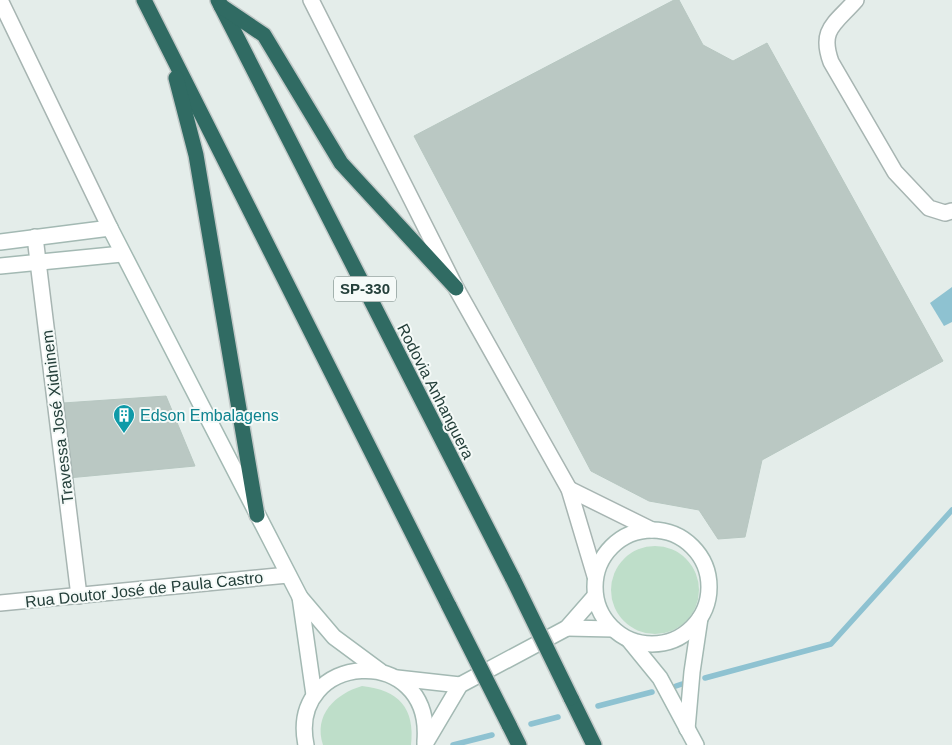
<svg xmlns="http://www.w3.org/2000/svg" width="952" height="745" font-family="Arial,sans-serif">
<style>
.green{fill:#bedec9}
.water{fill:#8ec2d1}
.lines{fill:none;stroke-linecap:round;stroke-linejoin:round}
.stream{stroke:#8ec2d1;stroke-width:5.5}
.building{fill:#bac8c3;stroke:#b7c7c1}
.minor-casing{stroke:#a7b5b2;stroke-width:18}
.tertiary-casing{stroke:#a7b5b2;stroke-width:18}
.secondary-casing{stroke:#a3b9b3;stroke-width:18}
.motorway-casing{stroke:#c2c9c8;stroke-width:18}
.minor{stroke:#fff;stroke-width:15}
.tertiary{stroke:#fff;stroke-width:15}
.secondary{stroke:#fff;stroke-width:15}
.motorway{stroke:#306b63;stroke-width:15}
.motorway-bridge-casing{stroke:#c2c9c8;stroke-width:18;stroke-linecap:butt}
.motorway-bridge{stroke:#306b63;stroke-width:15}
.labels{text-anchor:middle;stroke-width:4;stroke-linejoin:round;paint-order:stroke}
.shield{fill:#f5faf8;stroke:#637773;stroke-width:1}
.shield-label{font-size:15px;font-weight:bold;fill:#243f3a}
.street-label{font-size:16px;fill:#243f3a;stroke:#f5faf8}
.culture-label{font-size:16px;fill:#0d838f;stroke:#f5faf8;text-anchor:start}
</style>
<rect width="100%" height="100%" fill="#e4edea"/>
<g class="green">
<circle cx="655" cy="590" r="44"/>
<path d="M362,686C399,690 415,708 411,745H323C313,715 335,694 362,686Z"/>
</g>
<path class="water" d="M952,287V322L944,326L930,303Z"/>
<g class="lines">
<g class="stream">
<path d="M705,678L831,644L952,510"/>
<path d="M676,686L682,684"/>
<path d="M598,706L652,692"/>
<path d="M531,724L558,717"/>
<path d="M453,745L492,735"/>
</g>
</g>
<g class="building">
<path d="M674,0H679L703,45L733,61L767,43L943,361L762,460L745,537L718,539L699,510L649,501L591,471L414,136Z"/>
<path d="M166,396L195,466L68,478L63,403Z"/>
</g>
<g class="lines">
<g class="minor-casing">
<g id="minor">
<path d="M311,0L456,288L569,489L595,576"/>
<path d="M856,0C835,24 819,29 831,62L895,172L929,208L945,213L952,211"/>
<path d="M35,237L79,596"/>
<path d="M569,489L652,530"/>
<path d="M0,603L288,575"/>
</g>
</g>
<g class="tertiary-casing">
<path id="tertiary" d="M0,0L110,228"/>
</g>
<g class="secondary-casing">
<g id="secondary">
<path d="M0,242L110,228L300,597L334,637L380,671"/>
<path d="M0,266L122,254"/>
<circle cx="652" cy="587" r="57"/>
<path d="M300,597L314,695"/>
<path d="M567,628L613,629"/>
<path d="M629,640L660,678L696,745"/>
<path d="M397,678L460,685"/>
<path d="M687,729L692,672L700,618"/>
<path d="M425,744L460,685L567,628L595,596"/>
<path d="M306,745C287,652 433,641 425,741"/>
</g>
</g>
<g class="motorway-casing">
<g id="motorway">
<path d="M144,0L449,606"/>
<path d="M218,0L513,579"/>
<path d="M221,6L264,35L341,163L456,288"/>
<path d="M176,78L196,155L257,515"/>
<path d="M571,698L594,745"/>
<path d="M509,725L519,745"/>
</g>
</g>
<use href="#minor" class="minor"/>
<use href="#tertiary" class="tertiary"/>
<use href="#secondary" class="secondary"/>
<use href="#motorway" class="motorway"/>
<g class="motorway-bridge-casing">
<g id="motorway-bridge">
<path d="M513,579L571,698"/>
<path d="M449,606L509,725"/>
</g>
</g>
<use href="#motorway-bridge" class="motorway-bridge"/>
</g>
<defs>
<g id="building-pin" transform="scale(1.125)"><path d="M0 17L-7.5 6A9.5 9.5 0 1 1 7.5 6Z" fill="#0f9aa8" stroke="#f5faf8"/><path d="M-4-6H4V6H1V3H-1V6H-4ZM-2.5-4.3h1.7v1.8h-1.7ZM.8-4.3h1.7v1.8H.8ZM-2.5-1h1.7V.8h-1.7ZM.8-1h1.7V.8H.8Z" fill="#fff"/></g>
</defs>
<g fill-rule="evenodd">
<use href="#building-pin" x="124" y="415"/>
</g>
<g class="labels">
<rect class="shield" x="334" y="276.5" width="62" height="25" rx="4"/>
<g class="shield-label">
<text x="365" y="294">SP-330</text>
</g>
<g class="street-label">
<text transform="translate(436 391) rotate(63)" y="6">Rodovia Anhanguera</text>
<text transform="translate(57 417) rotate(-97)" y="6">Travessa José Xidninem</text>
<text transform="translate(144 589) rotate(-6)" y="6">Rua Doutor José de Paula Castro</text>
</g>
<g class="culture-label">
<text x="140" y="421">Edson Embalagens</text>
</g>
</g>
</svg>
